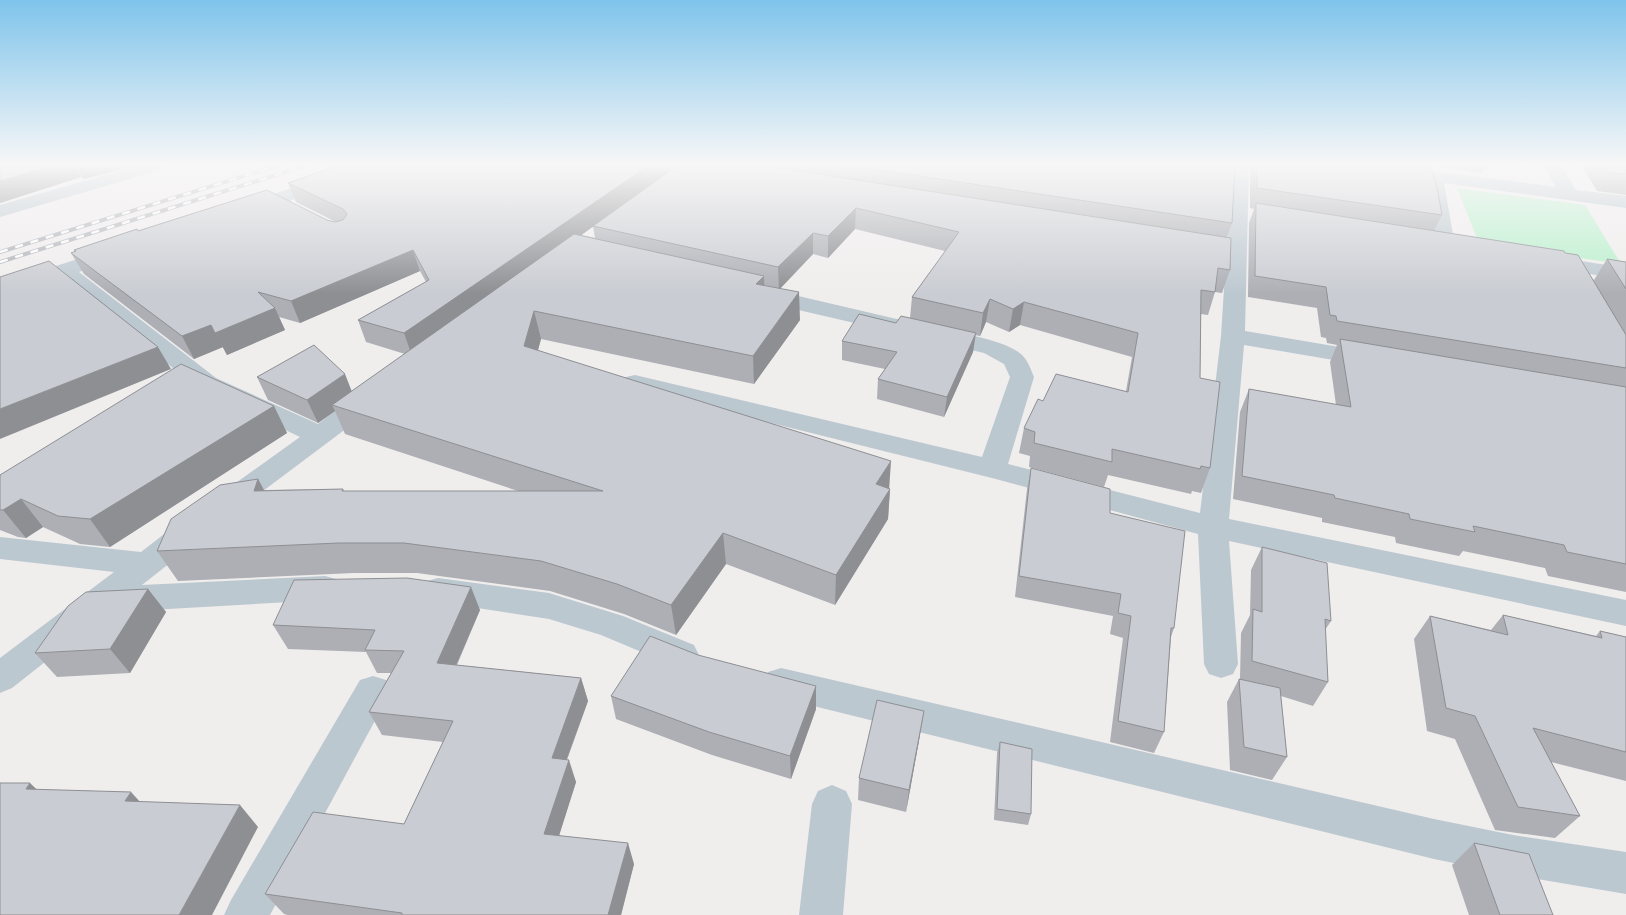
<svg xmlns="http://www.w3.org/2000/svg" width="1626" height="915" font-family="Helvetica,sans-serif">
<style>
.green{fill:#b8f0cc}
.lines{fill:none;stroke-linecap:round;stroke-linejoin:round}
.street{fill:#bcc8d0;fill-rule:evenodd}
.rail-casing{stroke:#afb2b8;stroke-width:4}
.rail{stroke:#fff;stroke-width:2.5;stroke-dasharray:8;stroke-linecap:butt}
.wall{fill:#adafb5;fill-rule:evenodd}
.shaded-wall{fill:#8d8f93}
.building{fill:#c9ccd2;stroke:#8d8f93}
</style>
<rect width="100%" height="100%" fill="#f0eded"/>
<path class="green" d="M1457,188L1585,205L1621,264L1479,243Z"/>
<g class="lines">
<g class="street">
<path d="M137,166H163L160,170L0,217V205Z"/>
<path d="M359,166H384L381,170L253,213L246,215L239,213L237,209L239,205Z"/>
<path d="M1231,166H1249L1245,331L1369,352L1378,354L1381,359L1378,364L1369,366L1244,345L1229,519L1626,600V626L1229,541L1238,664L1233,674L1221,678L1209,674L1204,664L1198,534L992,478L626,387L623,382L626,377L635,375L982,457L1010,377L1004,364L984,353L929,340L925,335L929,330L937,328C959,333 1008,340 1023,356C1028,361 1031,370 1034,377L1008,464L1200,513L1221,336L1226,258L1186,251L1183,247L1186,243L1193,241L1227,246Z"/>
<path d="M1351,166H1396L1556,187L1544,166H1561L1576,190L1626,196V208L1444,183L1455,246L1452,250L1445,252L1438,250L1435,246L1427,180L1360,171L1354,170Z"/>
<path d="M115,247L122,249L125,253L122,257L79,272L216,378L318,424C335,412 357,388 379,394L383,399L379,404L239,509L229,512L219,509L214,502L219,495L300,437L198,388L60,278L0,298V284Z"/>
<path d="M1549,256L1626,268V280L1542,266L1539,262L1542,258Z"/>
<path d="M764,288L901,320L904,325L901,330L893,332L756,300L753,295L756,290Z"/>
<path d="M188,521L199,524L203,532L199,540L142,585L325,576L336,579L341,588L336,597L325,600L116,612L111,610L12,688L0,693V658L114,572L0,559V537L141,552L177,524Z"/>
<path d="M438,578L549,593L623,616L694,645L699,655L694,665L682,669L601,635L549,619L438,602L427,599L422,590L427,581Z"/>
<path d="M781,668L1434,819L1513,835L1626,852V894L1513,875L1434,859L781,698L768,694L763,683L768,672Z"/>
<path d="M373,676L386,680L391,691L270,915H224L231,900L360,680Z"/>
<path d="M832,785L846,791L852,804L843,915H799L812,804L818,791Z"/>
</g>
<g class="rail-casing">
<g id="rail">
<path d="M0,252L276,166"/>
<path d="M0,262L304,166"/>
</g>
</g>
<use href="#rail" class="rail"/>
</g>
<g class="wall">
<path d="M0,166H133L84,179L81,177L0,203Z"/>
<path d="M337,166H1235L1232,223L1227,237L1230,270L1222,293L1215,292L1208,315L1201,314L1200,378L1210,468L1201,493L1192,491L1191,494L1108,475L1104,487L1029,467L1030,456L1019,453L1024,428L1043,401L1126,391L1132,357L1020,325L1009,332L986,322L980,336L975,335L973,352L944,417L877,399L878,379L885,369L842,360V341L910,318L912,297L945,251L855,229L828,258L813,254L780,288L800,320L754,384L541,339L538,350L890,489L888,519L835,605L726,564L676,635L624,614L550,591L417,573H354L178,581L157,551L258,479L264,490L343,489L344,491H518L345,434L335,411L318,423L268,400L257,377L352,391L405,354L366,342L358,320L426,282L420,271L300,323L279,317L285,330L227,355L223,347L194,359L84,274L71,253L75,252L74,250L138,231L327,220L336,222L296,202L288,183ZM593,226L595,238L581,235Z"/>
<path d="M1250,166H1486L1482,173L1430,166L1442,215L1434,231L1565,253L1594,280L1607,259L1626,262V592L1548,576L1545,568L1463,551L1459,556L1396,543L1395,537L1322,522V518L1233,499L1240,412L1249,389L1336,405L1330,362L1337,345L1327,343L1326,338L1321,337L1317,308L1248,297L1249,223L1254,209L1250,208Z"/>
<path d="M1582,166H1626V195L1597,191Z"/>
<path d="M274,406L287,433L110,547L80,544L43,527L26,538L18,537L0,530V475Z"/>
<path d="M1031,468L1110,513L1174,628L1171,637L1164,732L1154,753L1110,742L1123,638L1110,634L1113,616L1015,597L1027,489Z"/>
<path d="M1262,547L1331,621L1325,630L1328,682L1313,706L1281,696L1287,757L1272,780L1230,770L1227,702L1239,679H1240L1241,633L1250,615L1251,570Z"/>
<path d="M148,589L166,612L130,673L57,677L35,653Z"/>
<path d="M480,610L457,665L581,678L588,701L567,760L576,782L559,835L634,864L621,915H288L284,914L265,894L404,824L443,742L382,735L369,712L391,673H377L366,652L288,649L273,625Z"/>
<path d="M1503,615L1596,636L1600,631L1626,637V781L1551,762L1580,816L1555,838L1495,830L1455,739L1427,731L1414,639L1430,616L1491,630Z"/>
<path d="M611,696L816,709L791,779L712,755L616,719Z"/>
<path d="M920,735L906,812L858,800L859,778Z"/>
<path d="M1000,742L1031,814L1028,825L994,820L997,753Z"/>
<path d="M1474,843L1553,915H1469L1452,865Z"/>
</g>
<g class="shaded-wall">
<path d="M51,166H74L81,177L0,203V181Z"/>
<path d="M76,166H133L84,179Z"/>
<path d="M648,166H678L412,356L404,333Z"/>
<path d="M856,208L855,229L828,258V236Z"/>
<path d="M813,233V254L779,290L778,267Z"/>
<path d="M413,250L420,271L300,323L291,301Z"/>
<path d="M764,276L765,304L756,284Z"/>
<path d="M799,292L800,320L754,384L753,356Z"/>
<path d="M990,299L986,322L980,336L983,313Z"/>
<path d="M1024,302L1020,325L1009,332L1013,309Z"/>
<path d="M275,308L285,330L227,355L215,333Z"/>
<path d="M534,311L541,339L531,375L524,346Z"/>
<path d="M211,325L223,347L194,359L182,336Z"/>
<path d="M976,333L973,352L944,417L947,397Z"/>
<path d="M158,347L171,369L0,439V409Z"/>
<path d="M345,374L354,397L332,405L335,411L318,423L307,400Z"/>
<path d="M274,406L287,433L110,547L90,519Z"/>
<path d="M891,461L889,491L890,489L888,519L835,605L836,575L876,484Z"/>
<path d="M258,479L274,509L254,491Z"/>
<path d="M21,499L43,527L26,538L3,510Z"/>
<path d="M723,533L726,564L676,635L671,605Z"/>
<path d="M471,587L480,610L447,686L437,663Z"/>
<path d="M148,589L166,612L130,673L110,649Z"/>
<path d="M581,678L588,701L559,780L552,758Z"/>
<path d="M816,686V709L791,779L790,756Z"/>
<path d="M924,711L920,735L906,812L909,790Z"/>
<path d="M569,760L576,782L553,855L544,834Z"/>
<path d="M30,783L54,806L26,789Z"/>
<path d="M131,792L152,815L125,801Z"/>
<path d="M240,805L258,827L212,915H179Z"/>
<path d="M628,843L634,864L621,915H608Z"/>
</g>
<g class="building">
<path d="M0,166H51L0,181Z"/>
<path d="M337,166H648L404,333L358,320L429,280L413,250L291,301L258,292L275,308L215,333L211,325L182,336L71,253L76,251L74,250L137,229L138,231L267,190L327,220L335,222L343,220L347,214L343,209L288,183Z"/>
<path d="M677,166H767L1231,238L1230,270L1218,268L1215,292L1201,290L1200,378L1220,382L1210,468L1201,466L1200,469L1112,449V462L1034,443L1035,432L1024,428L1038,399L1043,401L1056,374L1128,392L1138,333L1024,302L1013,309L990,299L983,313L912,297L959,232L856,208L828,236L813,233L778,267L593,226Z"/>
<path d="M853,166H1235L1232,223Z"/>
<path d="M1257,166H1430L1437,187L1442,215L1257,188Z"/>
<path d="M1604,166H1626V174L1608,172Z"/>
<path d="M1256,203L1564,251L1565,253L1578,255L1626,335V368L1337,321L1336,316L1330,315L1326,287L1255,276Z"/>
<path d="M574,234L764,276L756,284L799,292L753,356L534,311L524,346L891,461L876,484L890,489L836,575L723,533L671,605L617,584L541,561L404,543H339L157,551L171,519L220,485L258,479L254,491L343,489L342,491H603L332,405Z"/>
<path d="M1607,259L1626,262V289Z"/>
<path d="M49,261L158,347L0,409V277Z"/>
<path d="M859,314L896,323L901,316L976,333L947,397L878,379L897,352L842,341Z"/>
<path d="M1340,339L1626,387V564L1567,552L1564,545L1473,526L1475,532L1410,519L1409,514L1335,498L1334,495L1242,476L1249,389L1351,407Z"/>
<path d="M314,345L345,374L307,400L257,377Z"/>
<path d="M181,364L274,406L90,519L58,516L21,499L3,510H0V475Z"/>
<path d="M1031,468L1110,489V513L1185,531L1174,628H1171L1164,732L1118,721L1131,616L1118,613L1121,594L1019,576Z"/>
<path d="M1262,547L1327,563L1331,621L1325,619L1328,682L1252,661L1253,609L1262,612Z"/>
<path d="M407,578L471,587L437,663L581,678L552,758L569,760L544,834L628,843L608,915H402V913L265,894L313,812L404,824L453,721L369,712L404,651L365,650L375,630L273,625L294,580Z"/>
<path d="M148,589L110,649L35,653L68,606L86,592Z"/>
<path d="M1503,615L1602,638L1600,631L1626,637V752L1533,728L1580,816L1518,807L1475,716L1446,708L1430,616L1508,635Z"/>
<path d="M650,636L698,655L816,686L790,756L709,732L611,696Z"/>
<path d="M1239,679L1280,688L1287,757L1244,747Z"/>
<path d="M877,700L924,711L909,790L859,778Z"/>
<path d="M1000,742L1032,749L1031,814L997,809Z"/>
<path d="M0,783H30L26,789L131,792L125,801L240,805L179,915H0Z"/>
<path d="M1474,843L1529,854L1553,915H1500Z"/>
</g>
<linearGradient id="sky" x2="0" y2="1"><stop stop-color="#7fc4eb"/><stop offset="0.56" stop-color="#f8f7f7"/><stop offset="1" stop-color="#f8f7f7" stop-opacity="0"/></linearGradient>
<rect width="1626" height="294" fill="url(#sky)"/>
</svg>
